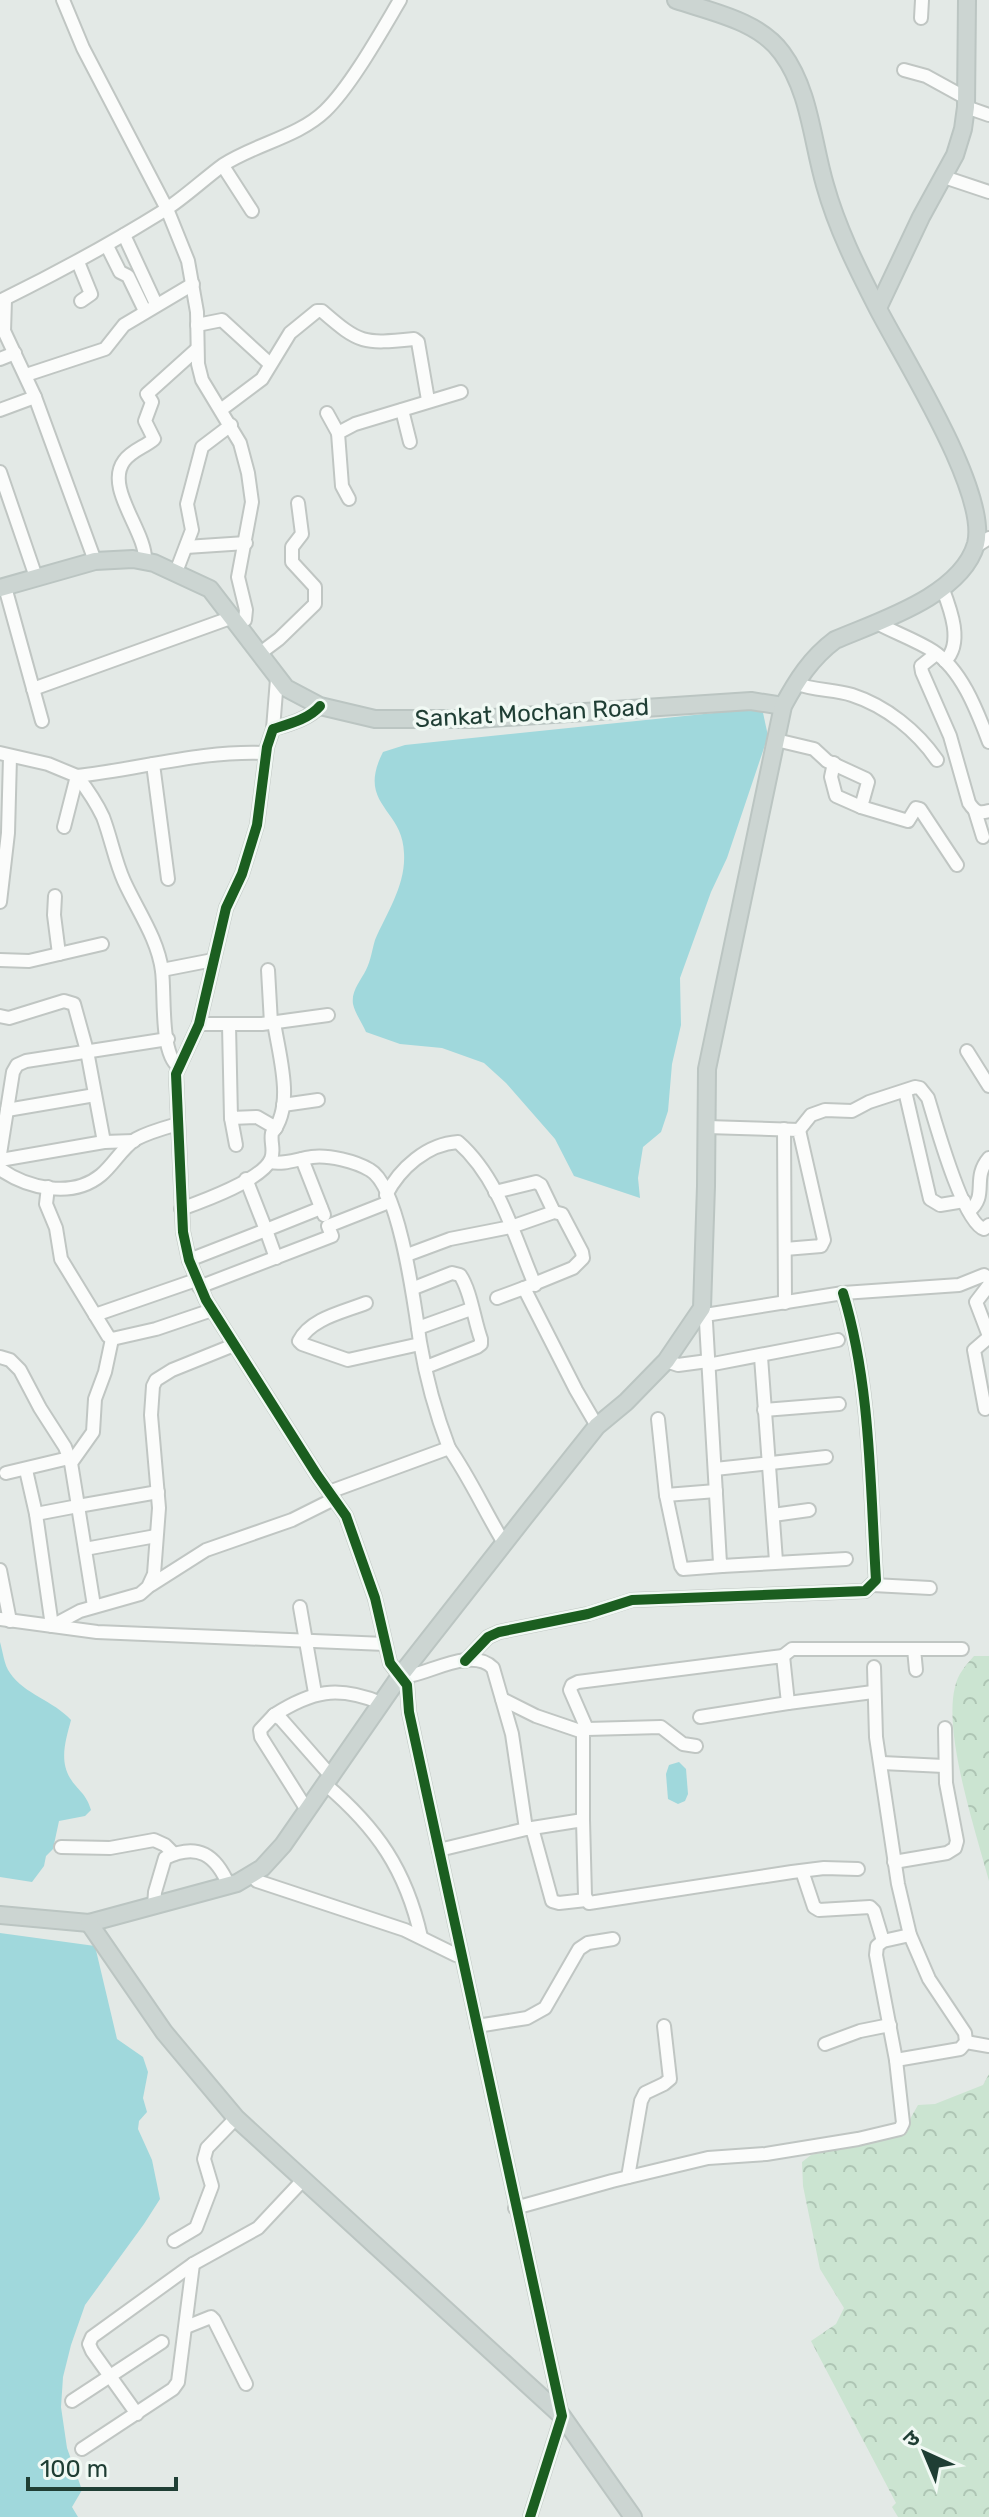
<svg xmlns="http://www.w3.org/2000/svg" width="989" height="2517" font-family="Rubik,'Noto Sans Devanagari',sans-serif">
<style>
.forest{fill:url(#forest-crowns)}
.water{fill:#a0d8dc}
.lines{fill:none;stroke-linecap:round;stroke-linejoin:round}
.minor-casing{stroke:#c0c6c3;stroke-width:16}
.major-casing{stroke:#bbc5c2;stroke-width:20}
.minor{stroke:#fbfcfb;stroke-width:12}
.major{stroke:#ccd5d2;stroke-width:16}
.cycleway-casing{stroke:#f1f9f4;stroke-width:15}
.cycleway{stroke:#1b5e20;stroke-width:10}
.labels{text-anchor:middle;stroke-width:7;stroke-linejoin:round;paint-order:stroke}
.street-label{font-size:24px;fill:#1f3e34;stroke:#f1f9f4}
</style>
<defs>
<pattern id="forest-crowns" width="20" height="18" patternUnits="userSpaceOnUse" patternTransform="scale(2)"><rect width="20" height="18" fill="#cbe4d1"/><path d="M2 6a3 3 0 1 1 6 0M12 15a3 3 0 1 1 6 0" fill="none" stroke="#aec5b4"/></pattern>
</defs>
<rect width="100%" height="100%" fill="#e3e9e6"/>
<g class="forest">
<path d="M974,1656H989V1881C976,1832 943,1734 955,1687C958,1674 965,1666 974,1656Z"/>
<path d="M989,2074V2517H898L892,2507L896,2503L811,2341L836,2324L844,2308L820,2269L803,2186L802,2162L811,2155L901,2135L918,2105L935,2104L983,2085Z"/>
</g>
<g class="water">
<path d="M762,708L768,736L727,858L711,892L680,978L681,1025L672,1064L668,1111L661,1132L643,1147L638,1178L640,1198L574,1176L555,1139L506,1083L484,1063L442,1048L400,1044L366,1032C362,1023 355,1013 353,1004C351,991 361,980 366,970C371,960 372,950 375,940C387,912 406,885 404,853C403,808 356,805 383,752L405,745Z"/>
<path d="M0,1642C3,1652 4,1665 10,1673C24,1694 54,1701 71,1720C66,1739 59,1760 70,1778C78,1791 86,1793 91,1810L85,1816L59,1821L53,1849L46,1856L44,1866L32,1882L0,1877Z"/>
<path d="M679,1762L686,1769L688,1794L685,1801L678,1804L668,1799L666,1774L669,1765Z"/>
<path d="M0,1933L95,1946L117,2039L143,2057L148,2072L143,2098L147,2112L139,2121L138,2129L152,2160L160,2199L144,2224L85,2305L71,2345L63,2377L61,2407L67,2448L82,2490L72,2507L78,2517H0Z"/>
</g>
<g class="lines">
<g class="minor-casing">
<g id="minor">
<path d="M63,0L83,48L167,209L188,261L197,312L198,364L202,380L240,443L248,473L252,502L238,577L246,610L245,620L239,625"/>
<path d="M921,18L922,0"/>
<path d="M904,70L926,76L966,98"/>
<path d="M966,107L989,115"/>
<path d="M223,166L252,211"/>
<path d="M944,177L989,192"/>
<path d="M124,235L156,304"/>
<path d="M107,246L120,272L128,276L145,311"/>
<path d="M78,262L91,294L81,301"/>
<path d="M0,301C57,273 112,243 165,210C185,197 204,179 223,165C255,144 298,137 325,111C351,86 381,32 400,0"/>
<path d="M197,325L222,320L270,364"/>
<path d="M0,327L4,331L35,397L95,561"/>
<path d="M4,331L5,299"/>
<path d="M0,359L15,353"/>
<path d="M26,375L105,349L124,325L193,284"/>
<path d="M222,409L262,379L290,333L317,311H322C360,344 363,344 414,339L418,342L428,400"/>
<path d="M0,410L35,397"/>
<path d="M402,410L410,442"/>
<path d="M327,413L338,433"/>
<path d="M0,472L36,577"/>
<path d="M349,499L342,486L338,433L355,424L461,392"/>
<path d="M186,547L246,543"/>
<path d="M975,547L989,538"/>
<path d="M145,561C147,532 104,488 124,461C132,450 145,447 154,439L145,421L152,402L147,394L197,349"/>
<path d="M176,572L192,530L187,504L202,447L231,425"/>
<path d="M5,587L42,721"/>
<path d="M942,587C950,608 964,643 945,661"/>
<path d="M875,622C893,632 916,640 933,651C962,670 977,711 989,742"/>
<path d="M259,654L279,639L315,604V587L292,562V547L302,534L298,503"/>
<path d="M936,654L921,666L922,672L950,736L969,803C975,812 979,814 989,811"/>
<path d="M795,683C814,691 833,689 852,695C886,706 917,731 937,760"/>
<path d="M33,689L233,617"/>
<path d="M320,706C309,719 289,724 273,729L267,747L257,825L242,874L226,908L199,1024L176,1074L183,1232L189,1260L206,1300L317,1475L346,1516L375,1598L390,1663L407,1685L409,1712L562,2416L530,2517"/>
<path d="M273,729L277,679"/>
<path d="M776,740L814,749L827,761L866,779L868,782L861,807L908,821L916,808L920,809L957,865"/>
<path d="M0,753L48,764L77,776L64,827"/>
<path d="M834,763L831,777L836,796L861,807"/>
<path d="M153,764L168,879"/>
<path d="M975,811L983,837"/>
<path d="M55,896L54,915L59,954"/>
<path d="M0,902L8,833L10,757"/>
<path d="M0,960L29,961L102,944"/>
<path d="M162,970L213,960"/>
<path d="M268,970L271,1023"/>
<path d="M0,1016L9,1018L64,1001L74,1004L87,1051L104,1142"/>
<path d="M199,1024H262L328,1015"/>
<path d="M229,1025L231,1118L257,1117L276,1128"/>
<path d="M967,1051L989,1086"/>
<path d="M178,1066C160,1053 165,993 162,971C158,939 137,910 124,881C115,861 111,838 103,817C96,802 87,789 77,776C140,769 202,750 266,753"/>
<path d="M905,1091L930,1199L940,1205L964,1201"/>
<path d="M283,1105L318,1100"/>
<path d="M7,1110L95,1095"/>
<path d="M231,1118L236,1145"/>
<path d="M707,1127L799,1130L824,1240L821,1246L785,1249"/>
<path d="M784,1129L785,1303"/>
<path d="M799,1130L811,1115L825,1110L852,1111L869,1102L915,1087L920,1088L928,1098C935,1121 963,1223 984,1229L989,1225"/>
<path d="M0,1154L13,1072L17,1065L26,1061L168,1039"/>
<path d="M302,1159L324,1215"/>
<path d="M0,1160L104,1142L134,1141"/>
<path d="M270,1162C284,1165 297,1159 312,1157C329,1155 355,1161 370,1170C400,1187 415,1309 420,1342C426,1378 436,1414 449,1448L329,1492"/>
<path d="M0,1169C27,1188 72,1199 101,1175C114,1164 122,1148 136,1139C149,1132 164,1128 178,1124"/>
<path d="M246,1179L266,1230L321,1208"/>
<path d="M48,1187L46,1204L56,1228L61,1259L108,1336L112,1339L156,1329L212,1310"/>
<path d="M495,1192L536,1182L541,1185L554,1212"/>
<path d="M386,1195C400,1168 427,1144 458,1142C499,1178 514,1236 535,1285"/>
<path d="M181,1209C203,1201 262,1180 271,1159C275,1150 270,1142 272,1133C295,1105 279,1056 274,1022"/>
<path d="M969,1211C989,1195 971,1179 989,1158"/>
<path d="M407,1255L450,1239L511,1227L554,1212L562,1214L582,1252L583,1258L573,1268L524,1288"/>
<path d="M189,1260L266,1230L276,1258"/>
<path d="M989,1285L976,1302L989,1336"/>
<path d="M199,1287L332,1236L328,1226L389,1202"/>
<path d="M414,1288L452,1273L460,1275C471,1291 474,1320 481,1339V1344L477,1347L426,1367"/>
<path d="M497,1298L524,1288L576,1390L597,1426"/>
<path d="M366,1303C344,1312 311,1318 299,1341L302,1344L348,1360L420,1344"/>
<path d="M702,1308L706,1322L720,1563L722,1566L846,1559"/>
<path d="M95,1315L196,1280"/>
<path d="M705,1315L843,1293L959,1285L984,1275L989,1278"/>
<path d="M418,1328L471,1309"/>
<path d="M112,1339L105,1372L95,1399L93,1432L71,1463L78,1506L36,1514L52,1626L80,1611L140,1594L148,1587L154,1574L159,1508L151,1415L153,1386L156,1380L172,1370L234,1345"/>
<path d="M0,1357L10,1360L20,1370L40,1408L65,1447L71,1463"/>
<path d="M761,1357L776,1561"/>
<path d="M666,1361L678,1365L708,1361"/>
<path d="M708,1365L838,1340"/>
<path d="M985,1409L974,1350L989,1337"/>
<path d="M764,1410L839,1404"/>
<path d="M658,1419L666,1495L681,1566L683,1569L722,1566"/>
<path d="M449,1448C470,1478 485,1512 504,1543"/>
<path d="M715,1469L826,1457"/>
<path d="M26,1470L36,1514"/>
<path d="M6,1473L69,1458"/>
<path d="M666,1495L716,1491"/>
<path d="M773,1515L809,1510"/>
<path d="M85,1549L156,1536"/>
<path d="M0,1570L10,1621"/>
<path d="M151,1585L206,1550L292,1520L334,1499"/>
<path d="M873,1585L930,1588"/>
<path d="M94,1606L78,1506L158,1492"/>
<path d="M300,1607L315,1693"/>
<path d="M0,1619L97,1632L385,1644"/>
<path d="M914,1649L916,1670"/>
<path d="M783,1656L792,1649H962"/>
<path d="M465,1661L488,1637L499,1632L588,1614L632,1600L865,1591L876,1580C870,1485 871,1385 843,1293"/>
<path d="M874,1667L876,1737L898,1884L910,1935L929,1979L965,2033L966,2042L960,2049L896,2060"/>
<path d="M413,1675C435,1670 474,1648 493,1668L512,1734L526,1829"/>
<path d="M502,1699L536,1716L583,1732"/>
<path d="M788,1703L873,1692"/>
<path d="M274,1715C312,1691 337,1685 381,1703"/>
<path d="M587,1729L570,1690L572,1685L578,1682L783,1656L788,1703L700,1717"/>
<path d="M882,1763L944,1766"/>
<path d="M325,1784C377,1828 406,1870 421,1937"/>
<path d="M307,1810L261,1737L260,1730L274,1715L281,1719L331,1776"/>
<path d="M583,1820V1732L587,1729L661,1727L683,1744L696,1746"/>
<path d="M532,1828L552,1901L559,1903L586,1900"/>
<path d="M61,1847L110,1848L154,1840L165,1845L174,1854"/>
<path d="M439,1850L526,1829L583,1820L585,1896L589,1903L792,1872L824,1868L858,1869"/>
<path d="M894,1862L947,1853L955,1848L957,1841L946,1783L945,1728"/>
<path d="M802,1871L814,1907L819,1910L870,1907L874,1911L883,1941"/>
<path d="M252,1876L257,1881L405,1930L456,1955H461"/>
<path d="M154,1906L155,1892L165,1858C198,1842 216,1855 229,1886"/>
<path d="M477,2026L527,2018L545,2008L579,1949L588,1943L613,1939"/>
<path d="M966,2042L989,2046"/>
<path d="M825,2044L860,2031L890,2025"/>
<path d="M628,2177L641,2101L645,2093L664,2084L670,2079L664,2026"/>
<path d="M515,2208L612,2181L708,2158L766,2154L858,2139L900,2129L903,2123L896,2060L876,1955L877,1946L883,1941L910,1935"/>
<path d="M174,2241L196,2228L212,2186L204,2159L207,2148L236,2118"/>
<path d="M186,2327L211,2317L214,2320L246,2384"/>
<path d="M72,2401L162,2342"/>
<path d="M137,2414L92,2351L89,2344L92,2337L193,2264L258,2228L303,2180"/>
<path d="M82,2449L173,2389L178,2382L193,2264"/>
</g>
</g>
<g class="major-casing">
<g id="major">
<path d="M878,308L921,217L955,155L963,129L966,107L967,0"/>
<path d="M0,588L95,561L133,559L154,563L210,589L286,688L320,706L375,719H477L751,701L783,706"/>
<path d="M0,1915L89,1923L237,1883L262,1868L283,1845L400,1676L527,1514L597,1426L626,1402L666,1361L702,1308L706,1186L707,1069L783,706C797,680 811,658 835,640C879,621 961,596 976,544C989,492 903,358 877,307C857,268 837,228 825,185C812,141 810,91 782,53C759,21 712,12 676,0"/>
<path d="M89,1923L164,2032L236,2118L562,2416L633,2517"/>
</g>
</g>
<use href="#minor" class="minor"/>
<use href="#major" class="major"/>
<g class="cycleway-casing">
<g id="cycleway">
<path d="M320,706C309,719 289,724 273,729L267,747L257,825L242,874L226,908L199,1024L176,1074L183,1232L189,1260L206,1300L317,1475L346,1516L375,1598L390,1663L407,1685L409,1712L562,2416L530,2517"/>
<path d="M465,1661L488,1637L499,1632L588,1614L632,1600L865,1591L876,1580C870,1485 871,1385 843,1293"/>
</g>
</g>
<use href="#cycleway" class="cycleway"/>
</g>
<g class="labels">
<g class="street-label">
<text transform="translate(532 713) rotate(-3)" y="8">Sankat Mochan Road</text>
</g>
</g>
<g transform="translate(925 2453) rotate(316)" stroke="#f1f9f4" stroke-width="6" paint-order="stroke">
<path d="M0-6L14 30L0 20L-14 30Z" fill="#1f3e34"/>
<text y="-12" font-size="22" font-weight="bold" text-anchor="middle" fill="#1f3e34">उ</text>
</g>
<path d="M28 2477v12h148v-12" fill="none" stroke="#1f3e34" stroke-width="4"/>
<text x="40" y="2477" font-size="24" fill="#1f3e34" stroke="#f1f9f4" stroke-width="6" paint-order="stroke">100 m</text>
</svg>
